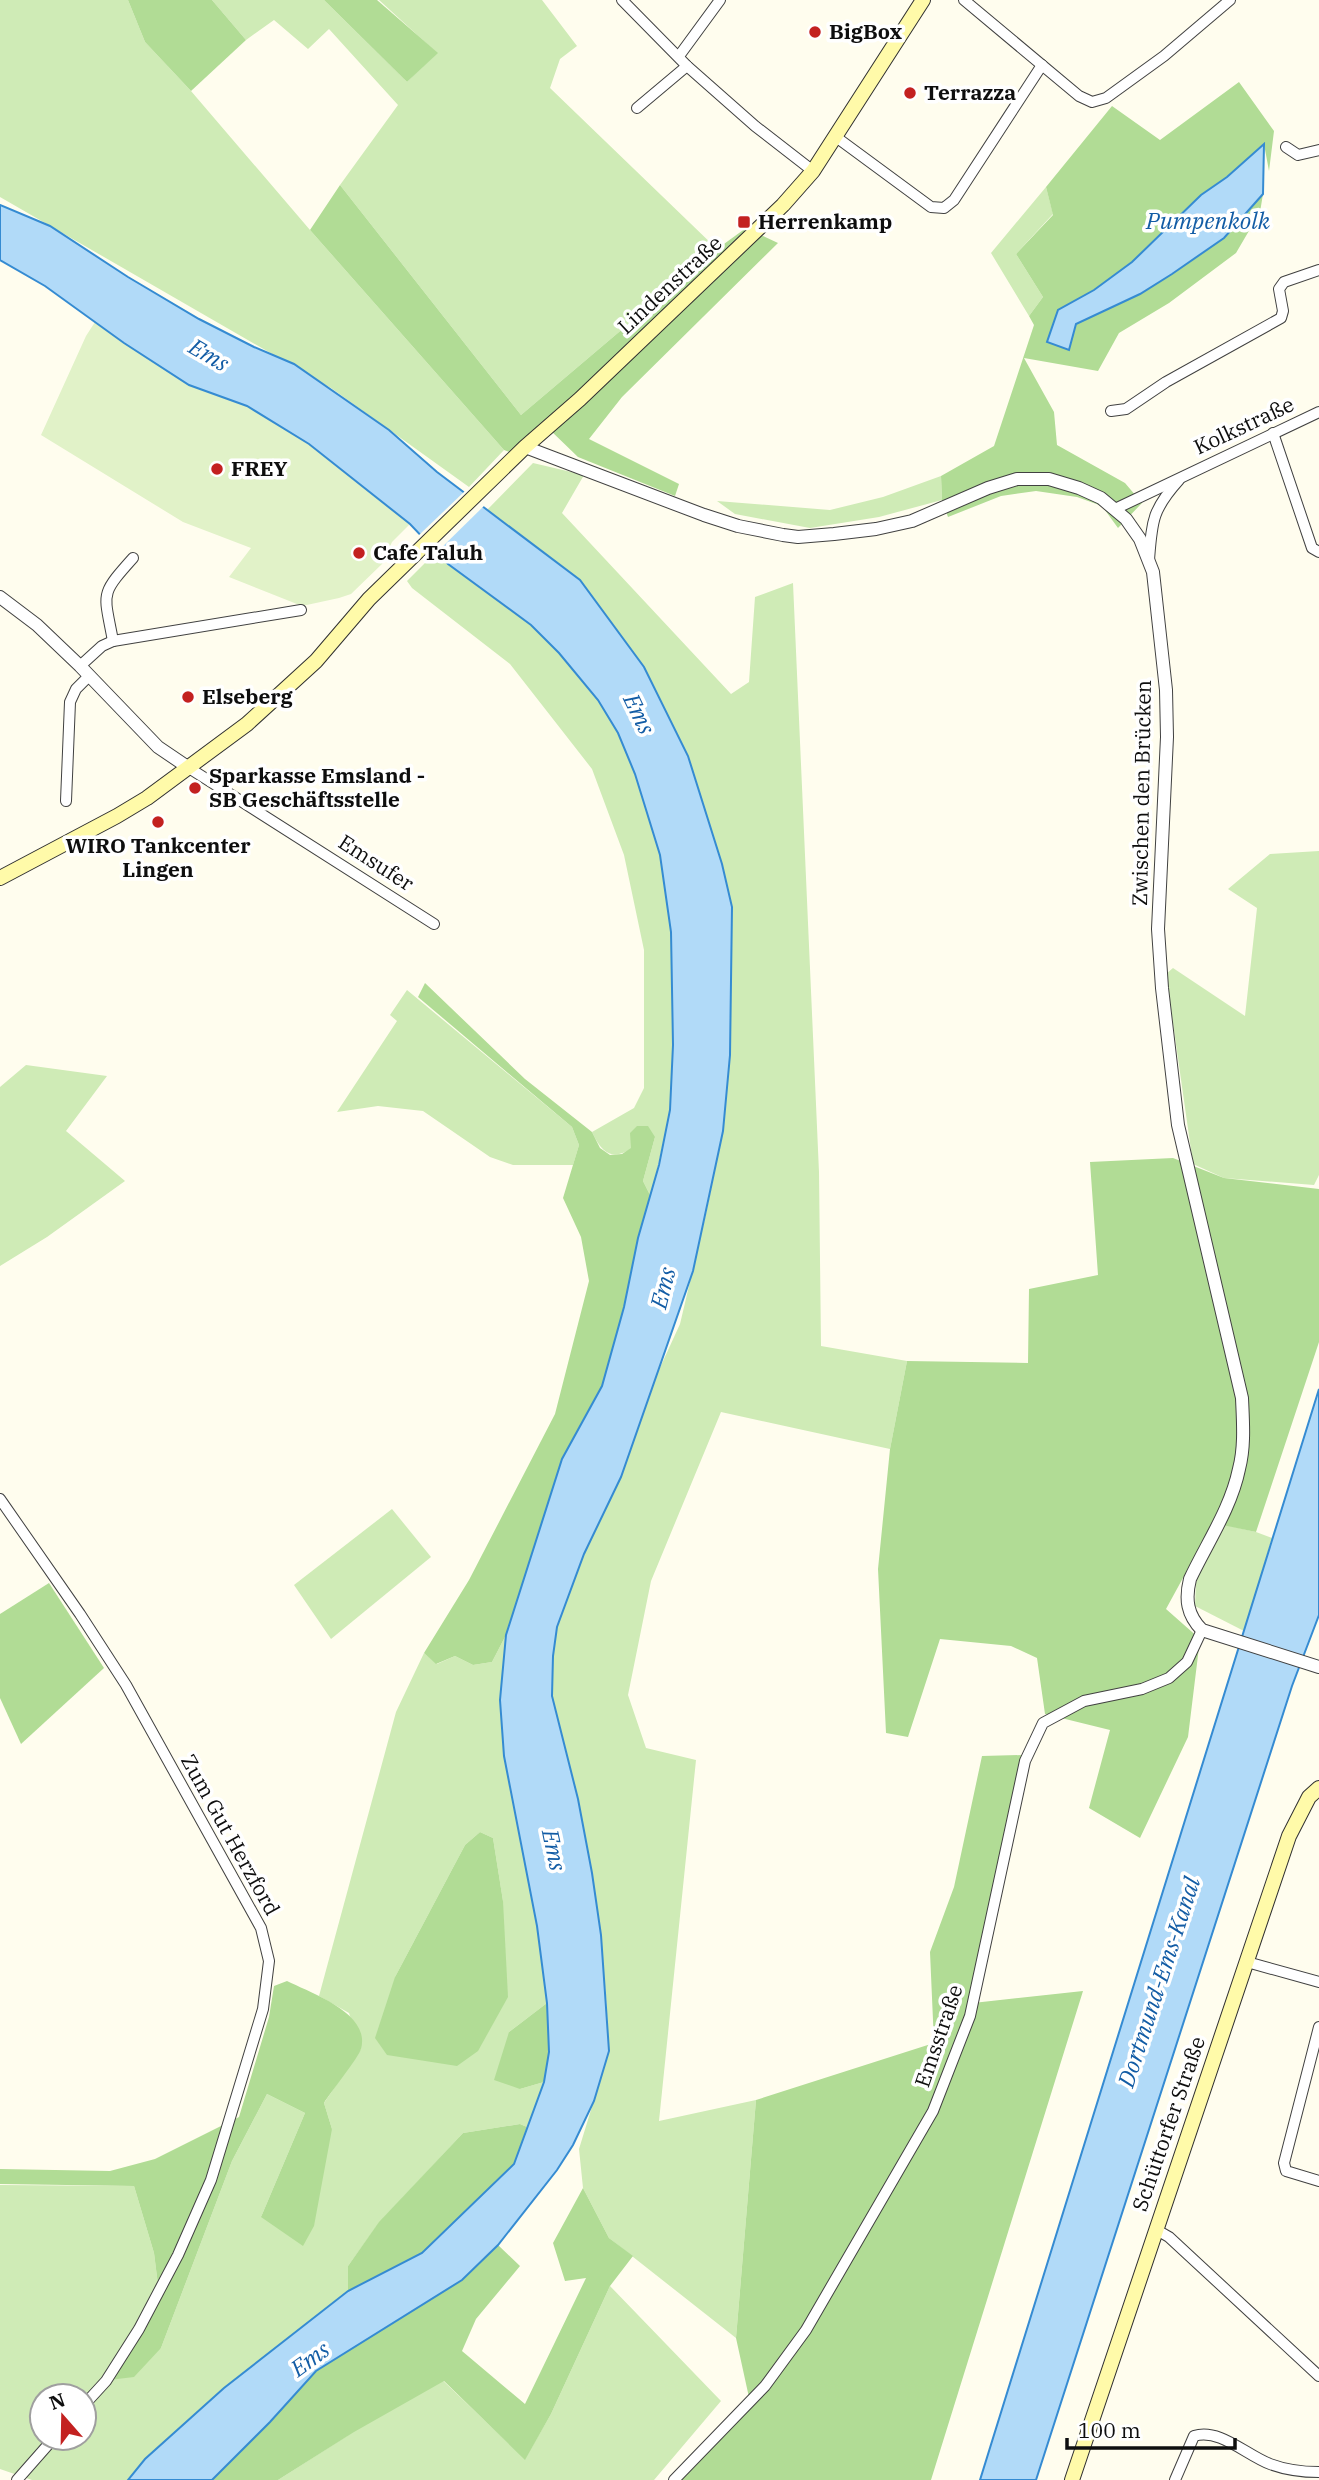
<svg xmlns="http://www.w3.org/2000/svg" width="1319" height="2480" font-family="'IBM Plex Serif',serif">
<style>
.green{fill:#cfebb6;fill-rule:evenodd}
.forest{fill:#b1dc95}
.pitch{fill:#e1f2c8}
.water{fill:#b1daf8;stroke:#358bd2;stroke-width:2}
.pier{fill:#fffdee}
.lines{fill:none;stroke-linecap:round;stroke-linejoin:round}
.minor-casing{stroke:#414141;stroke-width:12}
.tertiary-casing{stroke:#414141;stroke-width:14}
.secondary-casing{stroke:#303030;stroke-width:16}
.minor{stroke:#fff;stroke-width:10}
.tertiary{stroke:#fff;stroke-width:12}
.secondary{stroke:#fffaa9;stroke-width:14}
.poi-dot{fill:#c32120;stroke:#fff;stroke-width:2.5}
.labels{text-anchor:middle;stroke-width:7;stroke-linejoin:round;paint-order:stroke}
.poi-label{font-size:21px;font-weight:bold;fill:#0e0e0e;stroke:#fff;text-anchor:start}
.street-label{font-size:21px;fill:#0e0e0e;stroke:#fff}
.water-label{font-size:23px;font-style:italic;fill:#125ca5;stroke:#fff}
</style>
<rect width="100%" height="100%" fill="#fffdee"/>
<g class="green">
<path d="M0,0H128L145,42L191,91L310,230L504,450L469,487L331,388L0,197Z"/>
<path d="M212,0H324L407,82L437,53L379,0H542L577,46L560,59L550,88L717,249L521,415L340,185L398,105L329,29L308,49L274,20L246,40Z"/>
<path d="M1046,187L1053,214L1016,254L1043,297L1029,316L991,253Z"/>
<path d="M533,463L584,475L562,513L731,694L749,682L755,597L793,583L819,1172L821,1346L907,1361L890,1449L721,1412L651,1581L628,1695L646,1748L696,1760L659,2121L756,2100L736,2338L609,2238L583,2188L579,2149L609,2051L606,1995L592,1873L578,1799L552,1696L553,1656L557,1627L584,1554L621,1477L658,1372L680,1324L706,1214L723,1131L730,1055L732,907L722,864L688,757L644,667L580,580L487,510Z"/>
<path d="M941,476L942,500L879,517L810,528L735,514L717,501L830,510L883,497Z"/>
<path d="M436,552L448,564L531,625L559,653L598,700L618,733L635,774L660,855L671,932L673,1045L670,1111L651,1197L643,1181L655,1137C625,1150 610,1171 592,1132L634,1108L644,1088V950L624,855L592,769L510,664L412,588L407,581Z"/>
<path d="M1319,851V1175L1314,1185L1224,1178L1193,1164L1166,974L1173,968L1245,1016L1257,908L1228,889L1270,854Z"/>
<path d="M407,990L572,1127L579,1145L573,1165H513L490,1157L423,1111L378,1106L337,1112L397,1021L390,1015Z"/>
<path d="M26,1065L107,1076L66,1131L125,1181L47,1237L0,1266V1087Z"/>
<path d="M392,1509L431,1557L331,1639L294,1585Z"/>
<path d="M1213,1522L1256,1532L1272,1538L1244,1631L1195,1606L1196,1583Z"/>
<path d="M506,1635L500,1700L504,1756L537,1926L547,2003L509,2032L520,2089L544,2082L527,2127L520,2124L463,2133L379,2223L348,2266V2291L224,2388L145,2459L128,2480H32L0,2469V2185L134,2186L154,2253L160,2301L110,2379L161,2348L232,2161L267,2094L305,2113L261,2217L332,2129L324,2103L361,2049L349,2013L319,1996L396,1712L424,1653L437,1664L455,1656L473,1665L492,1662ZM480,1832L493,1838L503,1901L395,1977L465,1845ZM42,2396H84V2438H42Z"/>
<path d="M610,2286L721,2401L654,2480H278L347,2436L435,2373L525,2459L551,2414Z"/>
</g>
<g class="forest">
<path d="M128,0H212L246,40L191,91L145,42Z"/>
<path d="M324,0H377L438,53L407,82Z"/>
<path d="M1239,82L1274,131L1269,171L1264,144L1227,177L1201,195L1132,262L1094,290L1058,310L1075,324L1105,310L1224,238L1263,194L1260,212L1236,253L1169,303L1119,333L1098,371L1024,358L1054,412L1057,445L1125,483L1142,503L1118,528L1102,506L1077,497L1036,491L1001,496L948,517L942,500L941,476L994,446L1034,325L1029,316L1043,297L1016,254L1053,215L1046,187L1112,106L1160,140Z"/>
<path d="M340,185L521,415L717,249L746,228L778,243L622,397L589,439L679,484L675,496L578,457L549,429L520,456L504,450L310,230Z"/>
<path d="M425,983L525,1079L592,1132L600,1148L610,1155L622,1154L631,1148L630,1133L637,1126H648L655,1137L643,1181L651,1197L638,1238L624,1307L602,1386L562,1459L506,1635L492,1662L473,1665L455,1656L436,1664L424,1653L469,1580L555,1414L589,1281L581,1237L563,1198L579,1145L572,1127L418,997Z"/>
<path d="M1173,1158L1224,1178L1319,1189V1342L1256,1532L1213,1523L1166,1609L1200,1639L1188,1737L1140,1838L1089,1808L1110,1730L1045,1714L1037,1658L1011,1646L940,1639L908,1737L886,1733L878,1569L890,1449L907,1361L1028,1363L1029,1289L1098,1275L1090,1162Z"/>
<path d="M49,1583L104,1668L21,1744L0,1698V1614Z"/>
<path d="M1022,1755L973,2003L1083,1991L931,2480H680L750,2402L736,2338L756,2100L934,2043L930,1952L954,1887L982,1756Z"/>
<path d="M480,1832L493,1838L503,1901L508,1997L478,2051L457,2066L387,2055L375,2038L395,1977L465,1845Z"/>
<path d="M287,1981C311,1993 371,2013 361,2049C359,2057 330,2093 324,2103L332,2129L314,2226L303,2246L261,2217L305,2113L267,2094L232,2161L161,2348L134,2377L109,2380L160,2301L154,2253L134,2186L0,2184V2169L110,2171L155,2159L239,2117L269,2017L274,1986Z"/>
<path d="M547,2003L549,2052L544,2082L520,2089L494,2080L509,2032Z"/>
<path d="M520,2124L527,2127L514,2164L422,2253L348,2291V2266L379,2222L463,2133Z"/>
<path d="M583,2188L609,2238L633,2256L610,2286L551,2414L525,2460L444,2381L354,2432L278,2480H212L270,2422L316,2371L462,2280L498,2245L520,2266L476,2319L462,2351L525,2404L586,2278L565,2281L553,2243Z"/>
</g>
<path class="pitch" d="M95,322L189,385L247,406L309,444L410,524L392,542L382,564L351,594L339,598L302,606L229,577L251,548L183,522L41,435L86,336Z"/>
<g class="water">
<path d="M1264,144L1263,194L1224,238L1172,274L1140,294L1076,324L1069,350L1047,342L1058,310L1094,290L1132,262L1201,195L1227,177Z"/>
<path d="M0,205L50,226L128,277L199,319L254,347L294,364L389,430L437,472L580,580L644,667L688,756L722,864L732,907L730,1055L723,1131L693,1271L621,1477L584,1554L557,1627L553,1656L552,1696L578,1799L592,1873L601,1935L609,2051L594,2101L573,2145L557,2170L498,2245L462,2280L316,2371L270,2422L212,2480H128L145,2459L224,2388L348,2291L422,2253L514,2164L544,2082L549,2052L547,2003L537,1926L504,1756L500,1700L506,1635L562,1459L602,1386L624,1307L638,1238L659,1165L670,1110L673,1045L671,932L660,855L635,774L618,733L598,700L559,653L531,625L448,564L410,524L309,444L247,406L189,385L124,343L45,286L0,260Z"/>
<path d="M1319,1389V1615L1292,1686L1036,2480H980Z"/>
</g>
<path class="pier" d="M466,490L486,504L434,555L417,537Z"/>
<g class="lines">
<g class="minor-casing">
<g id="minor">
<path d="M622,0L687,66L755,126L813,171"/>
<path d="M964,0L1079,96L1092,102L1106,98L1164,56L1230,0"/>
<path d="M679,56L720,0"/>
<path d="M637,108L687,66"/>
<path d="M836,137L931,207L944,208L954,200L1042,65"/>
<path d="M1286,147L1298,155L1319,150"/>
<path d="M1111,411L1126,409L1166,382L1281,318L1283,311L1279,289L1284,282L1319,270"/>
<path d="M1273,433L1312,548L1319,552"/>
<path d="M1115,509L1319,412"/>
<path d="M1149,560C1152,521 1152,510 1179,480"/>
<path d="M113,641C104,592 99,596 133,558"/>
<path d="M80,666L102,646L113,641L301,610"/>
<path d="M189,768L434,924"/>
<path d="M66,801L70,702L76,689L89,676"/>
<path d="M0,1499L80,1614L126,1685L261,1928L269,1961L263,2009L211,2180L178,2255L139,2329L106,2381L84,2405"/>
<path d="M1247,1962L1319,1982"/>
<path d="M1319,2027L1284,2163L1286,2171L1319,2181"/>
<path d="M1155,2229L1169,2237L1319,2376"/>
<path d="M17,2480L54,2438"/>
<path d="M674,2480L765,2386L806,2330L933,2111L970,2016L1025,1761L1043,1723L1084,1701L1142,1689L1169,1678L1187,1662L1202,1630"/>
<path d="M1175,2480L1194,2436C1220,2428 1246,2455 1270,2464C1286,2470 1302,2472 1319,2472"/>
</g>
</g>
<g class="tertiary-casing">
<g id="tertiary">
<path d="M525,447L704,515L738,526L783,535L798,537L834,534L876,529L912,521L988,488L1017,479H1049L1079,488L1101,498L1126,519L1140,539L1153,572L1166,690L1167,737L1158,929L1162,988L1178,1125L1242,1398C1243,1422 1245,1446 1239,1469C1231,1508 1207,1543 1190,1579C1185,1599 1187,1615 1202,1630L1319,1667"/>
<path d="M0,597L37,625L80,666L158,747L189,768"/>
</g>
</g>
<g class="secondary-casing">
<g id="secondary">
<path d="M0,878L117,816L147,798L247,724L316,661L369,599L525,447L580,399L783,205L813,171L923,0"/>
<path d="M1072,2480L1289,1836L1309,1797L1319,1788"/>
</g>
</g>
<use href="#minor" class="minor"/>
<use href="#tertiary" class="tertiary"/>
<use href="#secondary" class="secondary"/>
</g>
<g class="poi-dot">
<circle cx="815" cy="32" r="7"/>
<circle cx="910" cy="93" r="7"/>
<rect x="737" y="215" width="14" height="14" rx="3.5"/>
<circle cx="217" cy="469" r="7"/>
<circle cx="359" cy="553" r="7"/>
<circle cx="188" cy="697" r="7"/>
<circle cx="195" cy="788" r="7"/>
<circle cx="158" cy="822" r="7"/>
</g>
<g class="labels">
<g class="poi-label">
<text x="829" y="39">BigBox</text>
<text x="924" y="100">Terrazza</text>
<text x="758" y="229">Herrenkamp</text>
<text x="231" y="476">FREY</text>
<text x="373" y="560">Cafe Taluh</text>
<text x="202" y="704">Elseberg</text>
<text x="209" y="783">Sparkasse Emsland -<tspan x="209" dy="24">SB Geschäftsstelle</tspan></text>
<text x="158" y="853" text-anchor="middle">WIRO Tankcenter<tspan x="158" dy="24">Lingen</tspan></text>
</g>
<g class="street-label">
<text transform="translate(670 285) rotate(-43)" y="7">Lindenstraße</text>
<text transform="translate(1244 426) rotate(-25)" y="7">Kolkstraße</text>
<text transform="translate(1142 793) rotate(-89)" y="7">Zwischen den Brücken</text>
<text transform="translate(376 863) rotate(33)" y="7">Emsufer</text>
<text transform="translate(230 1835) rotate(61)" y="7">Zum Gut Herzford</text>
<text transform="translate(939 2036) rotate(-71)" y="7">Emsstraße</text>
<text transform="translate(1169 2124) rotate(-71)" y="7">Schüttorfer Straße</text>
</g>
<g class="water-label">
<text x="1208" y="229">Pumpenkolk</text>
<text transform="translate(209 355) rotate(30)" y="8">Ems</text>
<text transform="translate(639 714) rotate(64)" y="8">Ems</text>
<text transform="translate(663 1288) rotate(-76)" y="8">Ems</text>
<text transform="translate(554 1850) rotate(78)" y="8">Ems</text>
<text transform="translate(1159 1982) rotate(-72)" y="8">Dortmund-Ems-Kanal</text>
<text transform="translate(310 2359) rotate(-36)" y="8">Ems</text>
</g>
</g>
<g transform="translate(63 2417) rotate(340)"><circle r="33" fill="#ffffff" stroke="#9f9f9f" stroke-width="2"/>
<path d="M0-5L12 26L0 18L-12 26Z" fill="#c32120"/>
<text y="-10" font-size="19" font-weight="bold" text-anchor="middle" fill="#0e0e0e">N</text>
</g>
<path d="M1067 2438v10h168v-10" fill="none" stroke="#0e0e0e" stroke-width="3.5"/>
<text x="1078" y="2438" font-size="21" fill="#0e0e0e" stroke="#ffffff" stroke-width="5" paint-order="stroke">100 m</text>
</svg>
